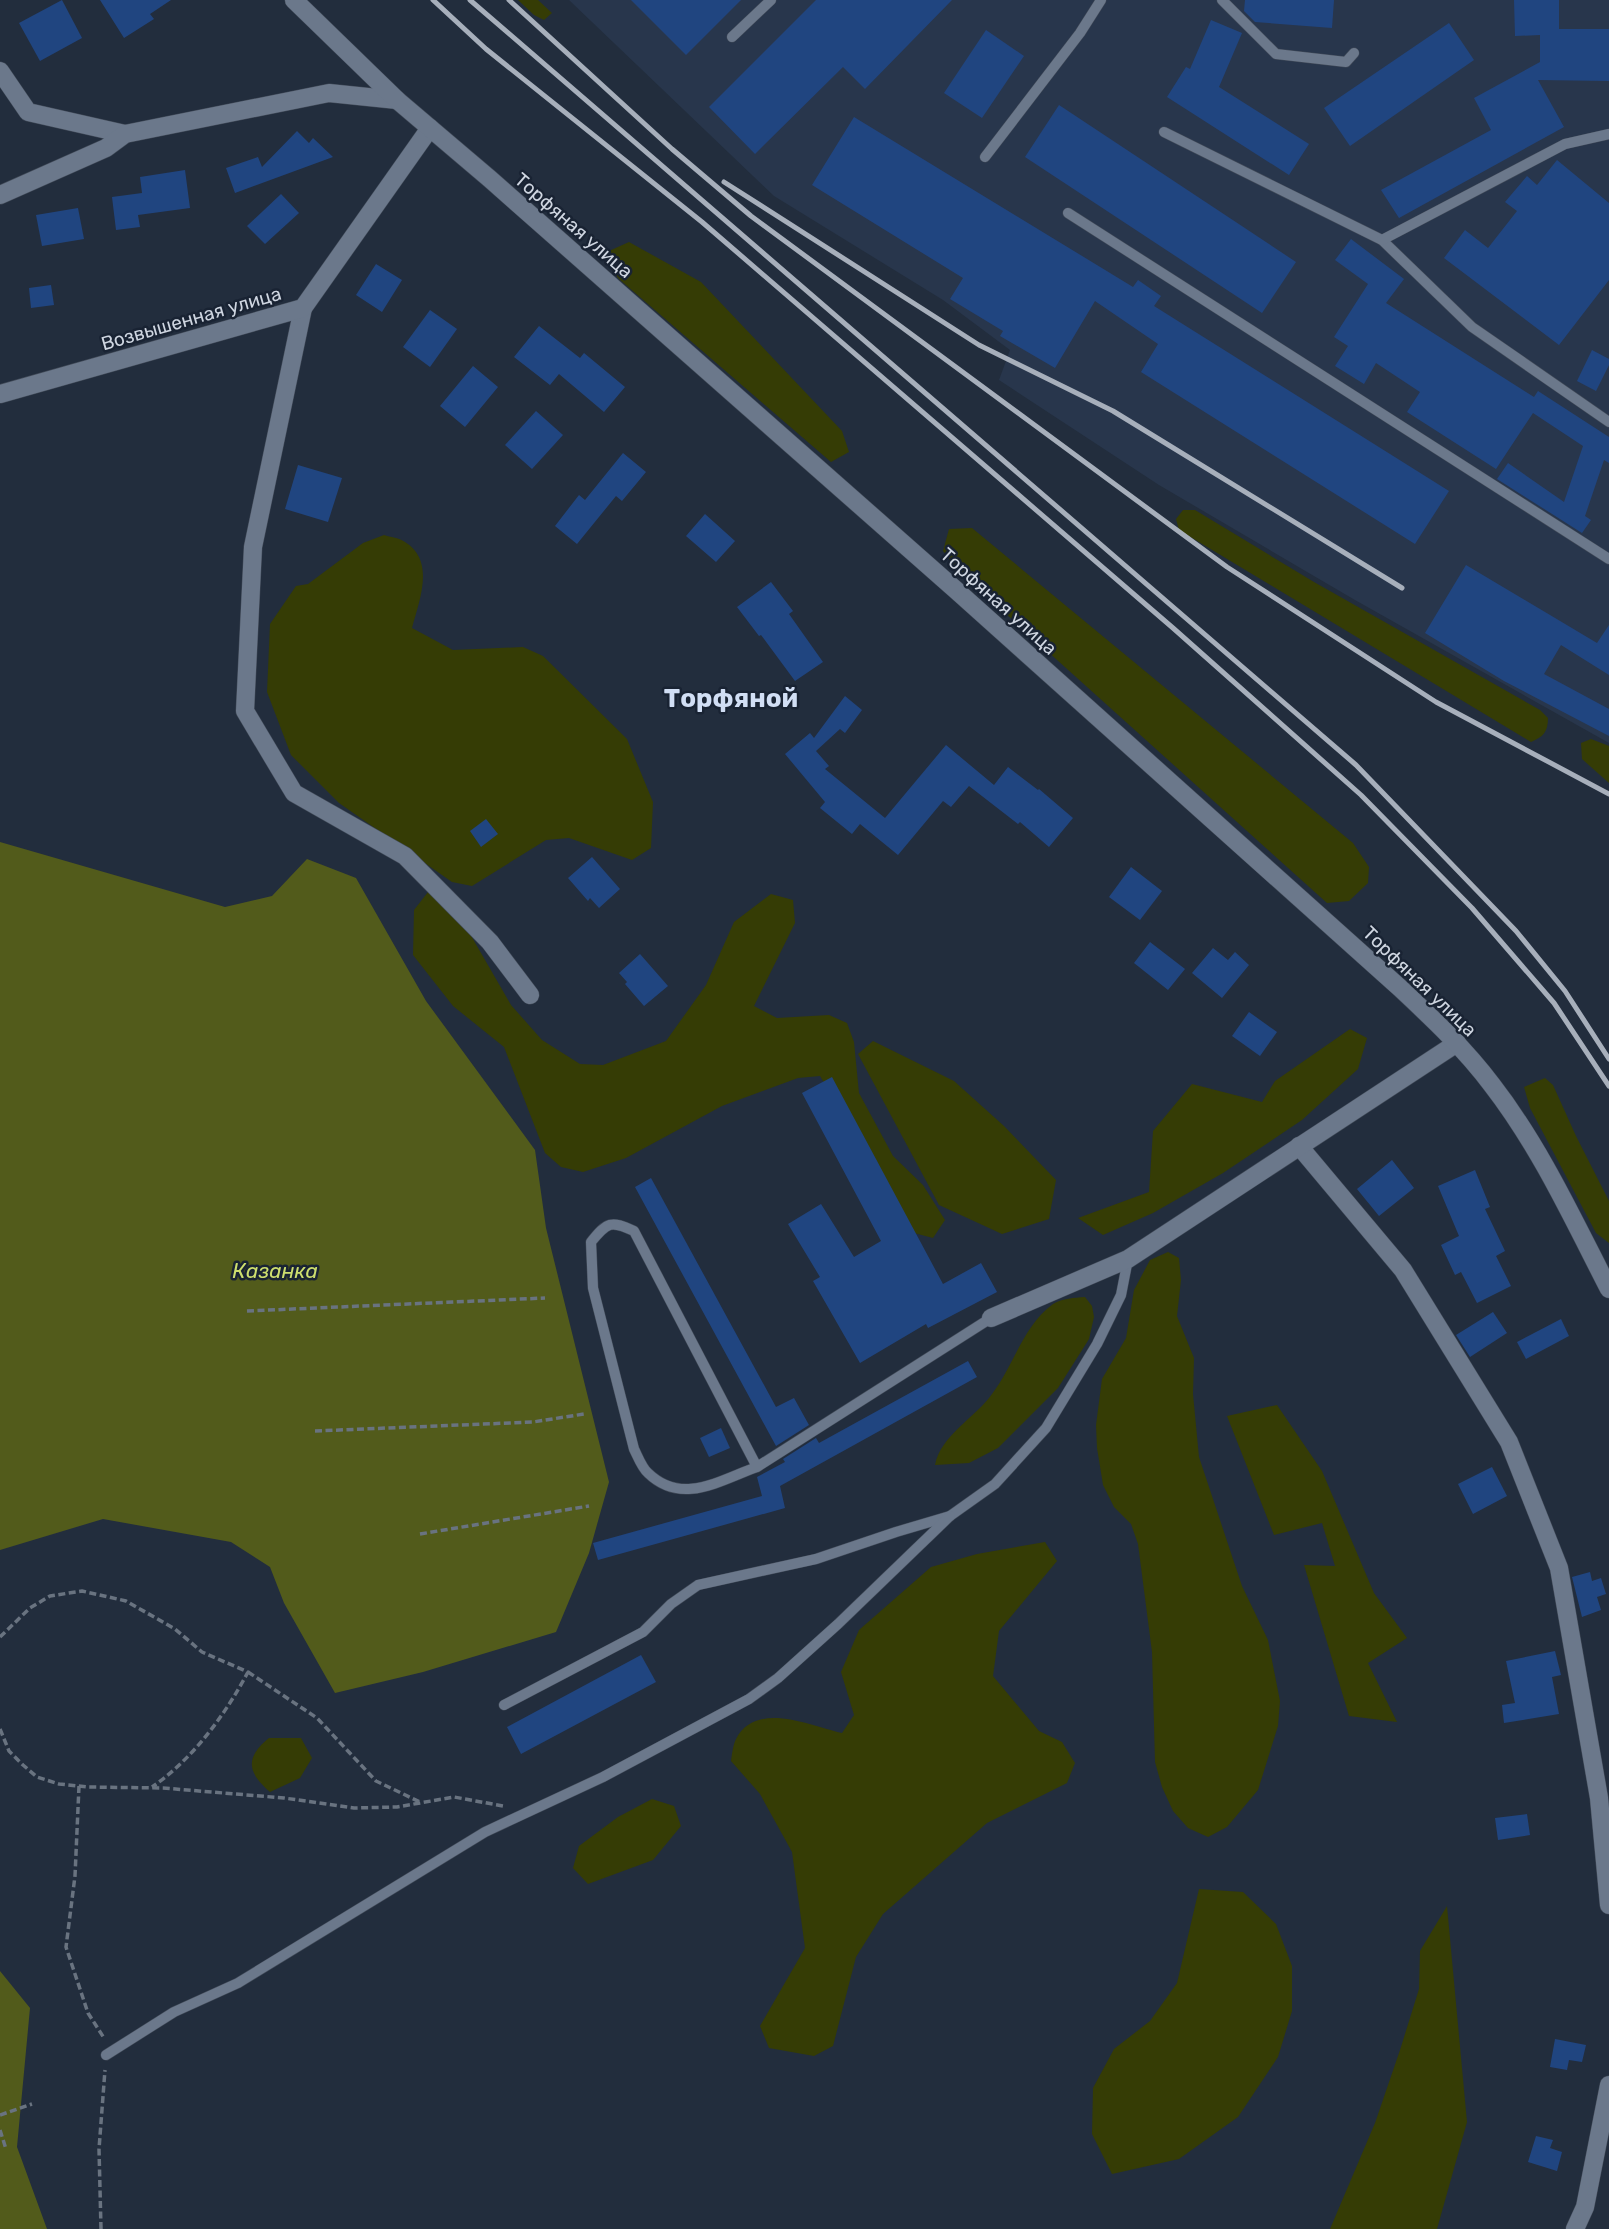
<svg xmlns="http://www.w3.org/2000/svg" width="1609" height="2229" font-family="Rubik,sans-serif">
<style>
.built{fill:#28364c}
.green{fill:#353c05}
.water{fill:#525b1b}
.building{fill:#204580}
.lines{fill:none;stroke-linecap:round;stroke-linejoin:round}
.lane-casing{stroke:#424b59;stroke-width:11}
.street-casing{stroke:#424b59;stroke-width:19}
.secondary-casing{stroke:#424b59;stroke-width:19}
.path{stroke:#697380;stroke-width:3.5;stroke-dasharray:7 3.5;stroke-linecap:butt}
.lane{stroke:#6b788b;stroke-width:10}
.street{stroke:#6b788b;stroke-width:18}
.secondary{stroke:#6b788b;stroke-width:18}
.rail{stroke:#a7afbb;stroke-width:5}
.labels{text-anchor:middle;stroke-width:5;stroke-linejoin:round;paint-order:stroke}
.street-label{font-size:19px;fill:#cfd6e1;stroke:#192333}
.water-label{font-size:21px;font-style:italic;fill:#cdde6e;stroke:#192333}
.district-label{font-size:26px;font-weight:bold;fill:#d1def4;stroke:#192333}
</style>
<rect width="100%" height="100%" fill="#222d3d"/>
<path class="built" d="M569,0H1609V743L1355,600L1159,485L999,380L1010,350L943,300L774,196Z"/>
<g class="green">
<path d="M518,0H538L552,13L544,20L534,15Z"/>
<path d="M629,242L701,282L842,431L849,452L831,462L619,279L605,261L609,251Z"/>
<path d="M1183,510H1195L1314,582L1540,710L1548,718C1548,732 1543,737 1531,742L1179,530L1176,519Z"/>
<path d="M972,528L1353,843L1369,867L1368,883L1349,901L1327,903L956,569L943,551L949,529Z"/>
<path d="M384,535C390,537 400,538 405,542C436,561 419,601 412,628L453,650L523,647L543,656L627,739L653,802L651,848L632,860L569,838L546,840L472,886L452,882L339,803L291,755L267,692L270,624L296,586L308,584L363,543Z"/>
<path d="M1591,739L1609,746V783L1582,759L1581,743Z"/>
<path d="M428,892L466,927L511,1005L542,1040L580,1064L603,1065L666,1041L706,985L734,922L771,894L793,900L795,923L754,1006L777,1018L829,1015L847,1023L854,1042L859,1093L893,1156L923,1185L945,1220L933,1238L914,1233L820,1076L798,1078L722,1106L626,1158L583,1172L561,1167L545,1153L504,1047L453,1006L413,955L414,910Z"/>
<path d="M1350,1029L1367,1038L1358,1069L1302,1120L1223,1173L1153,1213L1103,1235L1078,1218L1149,1192L1153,1131L1192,1084L1262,1102L1275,1081Z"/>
<path d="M873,1041L954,1081L1004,1126L1056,1180L1049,1219L1002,1234L939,1205L858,1054Z"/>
<path d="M1545,1078L1553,1085L1576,1136L1609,1201V1243L1596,1233L1530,1108L1524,1087Z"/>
<path d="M1168,1252L1179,1258L1181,1280L1177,1316L1194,1358L1193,1394L1199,1457L1242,1586L1268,1640L1280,1701L1278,1726L1258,1790L1227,1827L1208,1837L1188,1828L1173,1811L1162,1787L1155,1762L1152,1652L1138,1544L1131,1524L1114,1507L1103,1485L1097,1448L1096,1425L1102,1379L1126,1338L1134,1290L1150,1260Z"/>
<path d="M1085,1297L1092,1306L1094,1317L1089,1339L1058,1388L998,1448L969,1463L935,1465C941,1435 975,1418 992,1394C1014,1365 1023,1326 1053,1304C1063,1298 1074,1298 1085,1297Z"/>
<path d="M1277,1405L1322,1471L1374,1593L1407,1638L1368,1663L1397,1722L1349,1716L1304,1565L1335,1566L1322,1523L1274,1535L1227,1416Z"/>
<path d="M1045,1542L1057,1561L999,1631L993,1676L1039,1731L1062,1742L1075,1763L1067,1783L987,1823L883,1914L856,1957L833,2046L814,2056L769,2048L760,2026L805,1948L792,1852L760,1794L731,1761C732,1754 733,1745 736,1739C756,1700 811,1726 842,1733L854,1715L841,1672L859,1630L931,1567L977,1554Z"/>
<path d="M269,1738H301L312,1758L300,1778L270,1792C248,1773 244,1758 269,1738Z"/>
<path d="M652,1799L674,1806L681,1826L653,1860L588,1884L573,1868L579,1846L618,1817Z"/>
<path d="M1199,1889L1243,1892L1276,1924L1292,1966V2011L1278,2057L1238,2117L1179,2159L1112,2174L1092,2134L1093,2088L1114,2049L1150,2021L1177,1983Z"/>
<path d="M1447,1906L1467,2122L1437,2229H1330L1375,2123L1400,2050L1419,1989L1420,1951Z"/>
</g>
<g class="water">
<path d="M0,842L225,907L272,896L307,859L356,878L426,1001L535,1150L546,1228L609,1482L589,1553L556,1632L423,1672L335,1693L284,1603L270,1567L231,1542L103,1519L0,1550Z"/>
<path d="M0,1971L30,2008L17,2147L47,2229H0Z"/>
</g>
<g class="building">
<path d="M62,0L82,38L40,61L19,23Z"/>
<path d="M100,0H171L150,14L154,19L124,38Z"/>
<path d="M631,0H741L686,55Z"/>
<path d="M816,0H952L865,89L843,67L755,154L709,107Z"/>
<path d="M1245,0H1334L1332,28L1255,22L1244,11Z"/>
<path d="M1514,0H1559V29H1609V81L1538,80L1564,127L1399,218L1381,190L1491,130L1474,98L1540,62V35L1515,36Z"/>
<path d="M1211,20L1242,33L1219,87L1309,144L1289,175L1167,97L1186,67L1190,69Z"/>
<path d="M1449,23L1474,60L1350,146L1324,108Z"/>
<path d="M986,30L1024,56L982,118L944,93Z"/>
<path d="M1059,105L1296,262L1262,313L1025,157Z"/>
<path d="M854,117L1133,287L1138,280L1161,296L1154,306L1449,491L1415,544L1141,372L1158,344L1095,301L1055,368L1000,336L1003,331L950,299L963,278L812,185Z"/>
<path d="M297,131L309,143L313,138L333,157L235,193L226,168L258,157L262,167Z"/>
<path d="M1557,160L1609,203V280L1559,345L1444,258L1465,230L1488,248L1517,211L1505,202L1527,176L1537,185Z"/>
<path d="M185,170L190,208L138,215L140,227L116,230L112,197L142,193L140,177Z"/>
<path d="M281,194L299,213L265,244L247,226Z"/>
<path d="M78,208L84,239L42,246L36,215Z"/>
<path d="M1351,239L1404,279L1386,303L1534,397L1538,391L1609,437V463L1604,460L1585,516L1591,520L1582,533L1497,479L1508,463L1564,502L1583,446L1533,413L1496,469L1407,412L1420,392L1376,363L1364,384L1335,366L1348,346L1334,337L1368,284L1335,260Z"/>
<path d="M376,264L402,280L382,312L356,295Z"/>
<path d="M51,285L54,305L31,308L29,288Z"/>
<path d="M430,310L457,329L430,367L403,347Z"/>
<path d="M539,326L580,358L584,353L625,387L604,412L559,374L550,385L514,357Z"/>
<path d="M1592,350L1609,359V365L1596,391L1577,381Z"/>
<path d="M473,366L498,387L465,427L440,406Z"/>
<path d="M536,411L563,435L532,469L505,445Z"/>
<path d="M623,453L646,472L622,501L616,496L577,544L555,526L579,495L585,500Z"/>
<path d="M298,465L342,478L328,522L285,509Z"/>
<path d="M705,514L735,541L716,562L686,536Z"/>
<path d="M1466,565L1597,643L1609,625V675L1561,645L1544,674L1609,709V736L1504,681L1425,633Z"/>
<path d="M771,582L793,611L789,614L823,662L795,681L761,635L759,636L737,607Z"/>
<path d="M845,696L862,710L845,733L840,729L816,751L829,766L825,769L885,818L946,745L994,785L1008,767L1038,790L1039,789L1073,818L1049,847L1020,822L1018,824L969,786L951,807L943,801L898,855L860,824L852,834L820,808L825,802L785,754L810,733L814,738Z"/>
<path d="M486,819L498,834L481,847L470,831Z"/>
<path d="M592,857L620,889L599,908L590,898L588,901L568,878Z"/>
<path d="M1131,867L1162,891L1140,920L1109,897Z"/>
<path d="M1150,942L1185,969L1168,990L1134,963Z"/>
<path d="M1213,948L1228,960L1235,952L1249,965L1222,998L1192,973Z"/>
<path d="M640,954L668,986L644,1006L625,984L627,982L619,973Z"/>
<path d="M1249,1012L1277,1032L1260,1056L1232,1036Z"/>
<path d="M832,1077L943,1284L981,1263L997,1292L928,1328L926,1324L860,1363L813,1281L820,1277L788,1224L821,1204L854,1257L881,1241L802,1093Z"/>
<path d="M1392,1160L1414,1188L1379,1216L1357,1189Z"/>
<path d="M1475,1170L1490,1207L1485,1209L1505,1251L1496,1256L1511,1286L1477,1303L1461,1272L1455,1275L1441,1245L1459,1236L1438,1186Z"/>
<path d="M651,1178L776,1407L794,1398L809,1425L776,1446L635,1187Z"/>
<path d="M1493,1312L1507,1333L1470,1357L1456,1335Z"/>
<path d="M1561,1319L1569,1336L1526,1359L1517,1342Z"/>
<path d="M968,1361L977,1377L780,1486L785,1508L598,1560L593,1543L762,1496L757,1477L785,1462L783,1459L816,1438L819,1443Z"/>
<path d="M721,1428L730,1448L709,1457L700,1438Z"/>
<path d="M1492,1467L1507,1496L1473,1514L1458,1484Z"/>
<path d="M1590,1572L1592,1581L1601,1578L1606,1594L1597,1597L1601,1610L1582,1617L1572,1577Z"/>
<path d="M1555,1651L1561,1675L1552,1677L1559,1714L1504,1723L1502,1705L1515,1703L1506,1661Z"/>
<path d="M641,1655L656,1682L521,1754L507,1727Z"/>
<path d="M1527,1814L1530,1835L1498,1840L1495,1818Z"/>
<path d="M1555,2039L1586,2045L1582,2062L1569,2060L1567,2070L1550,2067Z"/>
<path d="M1536,2136L1553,2140L1550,2148L1562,2152L1557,2171L1528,2162Z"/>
</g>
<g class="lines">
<g class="lane-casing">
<g id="lane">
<path d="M1222,0L1276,54L1346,62L1354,53"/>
<path d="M732,37L771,0"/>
<path d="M1164,132L1382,240L1472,327L1609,422"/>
<path d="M985,157L1080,33L1101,0"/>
<path d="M1068,213L1609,559"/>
<path d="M1382,240L1565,144L1609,134"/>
<path d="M757,1467C720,1480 682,1506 648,1473C642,1468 638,1457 634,1449L593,1288L591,1242C607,1222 611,1220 634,1231L757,1467L991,1318"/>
<path d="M504,1705L643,1632L671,1604L698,1585L816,1559L896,1532L950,1516L995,1484L1046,1428L1097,1344L1121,1295L1128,1259"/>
<path d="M106,2055L174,2012L238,1983L485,1832L603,1777L749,1699L778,1678L838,1624L950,1516"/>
</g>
</g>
<g class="street-casing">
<g id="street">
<path d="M0,71L28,112L125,134"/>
<path d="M0,195L106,148L125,134L329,93L397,100"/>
<path d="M303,308L253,547L245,711L294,793L405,856L490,942L530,995"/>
<path d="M0,394L303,308L430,128"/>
<path d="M1299,1146L1403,1270L1509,1442L1559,1568L1599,1798L1609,1905"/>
<path d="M991,1318L1128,1259L1457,1043"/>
<path d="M1575,2229L1585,2207L1609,2085"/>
</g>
</g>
<g class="secondary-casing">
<path id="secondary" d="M294,0L397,100L490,179L957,591L1400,988C1433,1019 1465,1049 1492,1085C1540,1147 1573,1219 1609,1289"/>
</g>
<g class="path">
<path d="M247,1311L545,1298"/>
<path d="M315,1431L533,1422L584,1414"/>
<path d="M420,1534L589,1506"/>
<path d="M0,1637L30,1608L50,1596L82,1591L126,1601L175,1629L202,1652L248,1672C225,1715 193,1759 152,1787"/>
<path d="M248,1672L317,1718L376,1781L420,1802"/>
<path d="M0,1729L9,1751L23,1765L37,1777L59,1784L88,1787L163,1788L284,1798L354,1808L397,1807L454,1797L503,1806"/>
<path d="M79,1786L75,1876L66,1947L88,2013L104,2038"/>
<path d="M0,2115L32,2104"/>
<path d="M0,2130L6,2149"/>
<path d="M101,2229L99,2149L105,2070"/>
</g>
<use href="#lane" class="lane"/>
<use href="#street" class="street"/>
<use href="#secondary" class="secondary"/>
<g class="rail">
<path d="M433,0L486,49L702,222L1173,628L1361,795L1472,908L1554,1003L1609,1086"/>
<path d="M470,0L1356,765L1516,931L1565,991L1609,1059"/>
<path d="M509,0L672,149L751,216L1227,567L1436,702L1609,794"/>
<path d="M724,182L979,345L1113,411L1402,588"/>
</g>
</g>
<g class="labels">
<g class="street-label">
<text transform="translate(574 225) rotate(41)" y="7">Торфяная улица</text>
<text transform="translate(191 318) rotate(-16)" y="7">Возвышенная улица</text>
<text transform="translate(999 601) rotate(42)" y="7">Торфяная улица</text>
<text transform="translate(1420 981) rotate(44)" y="7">Торфяная улица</text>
</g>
<g class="water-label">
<text x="275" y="1278">Казанка</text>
</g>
<g class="district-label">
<text x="731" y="707">Торфяной</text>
</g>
</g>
</svg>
